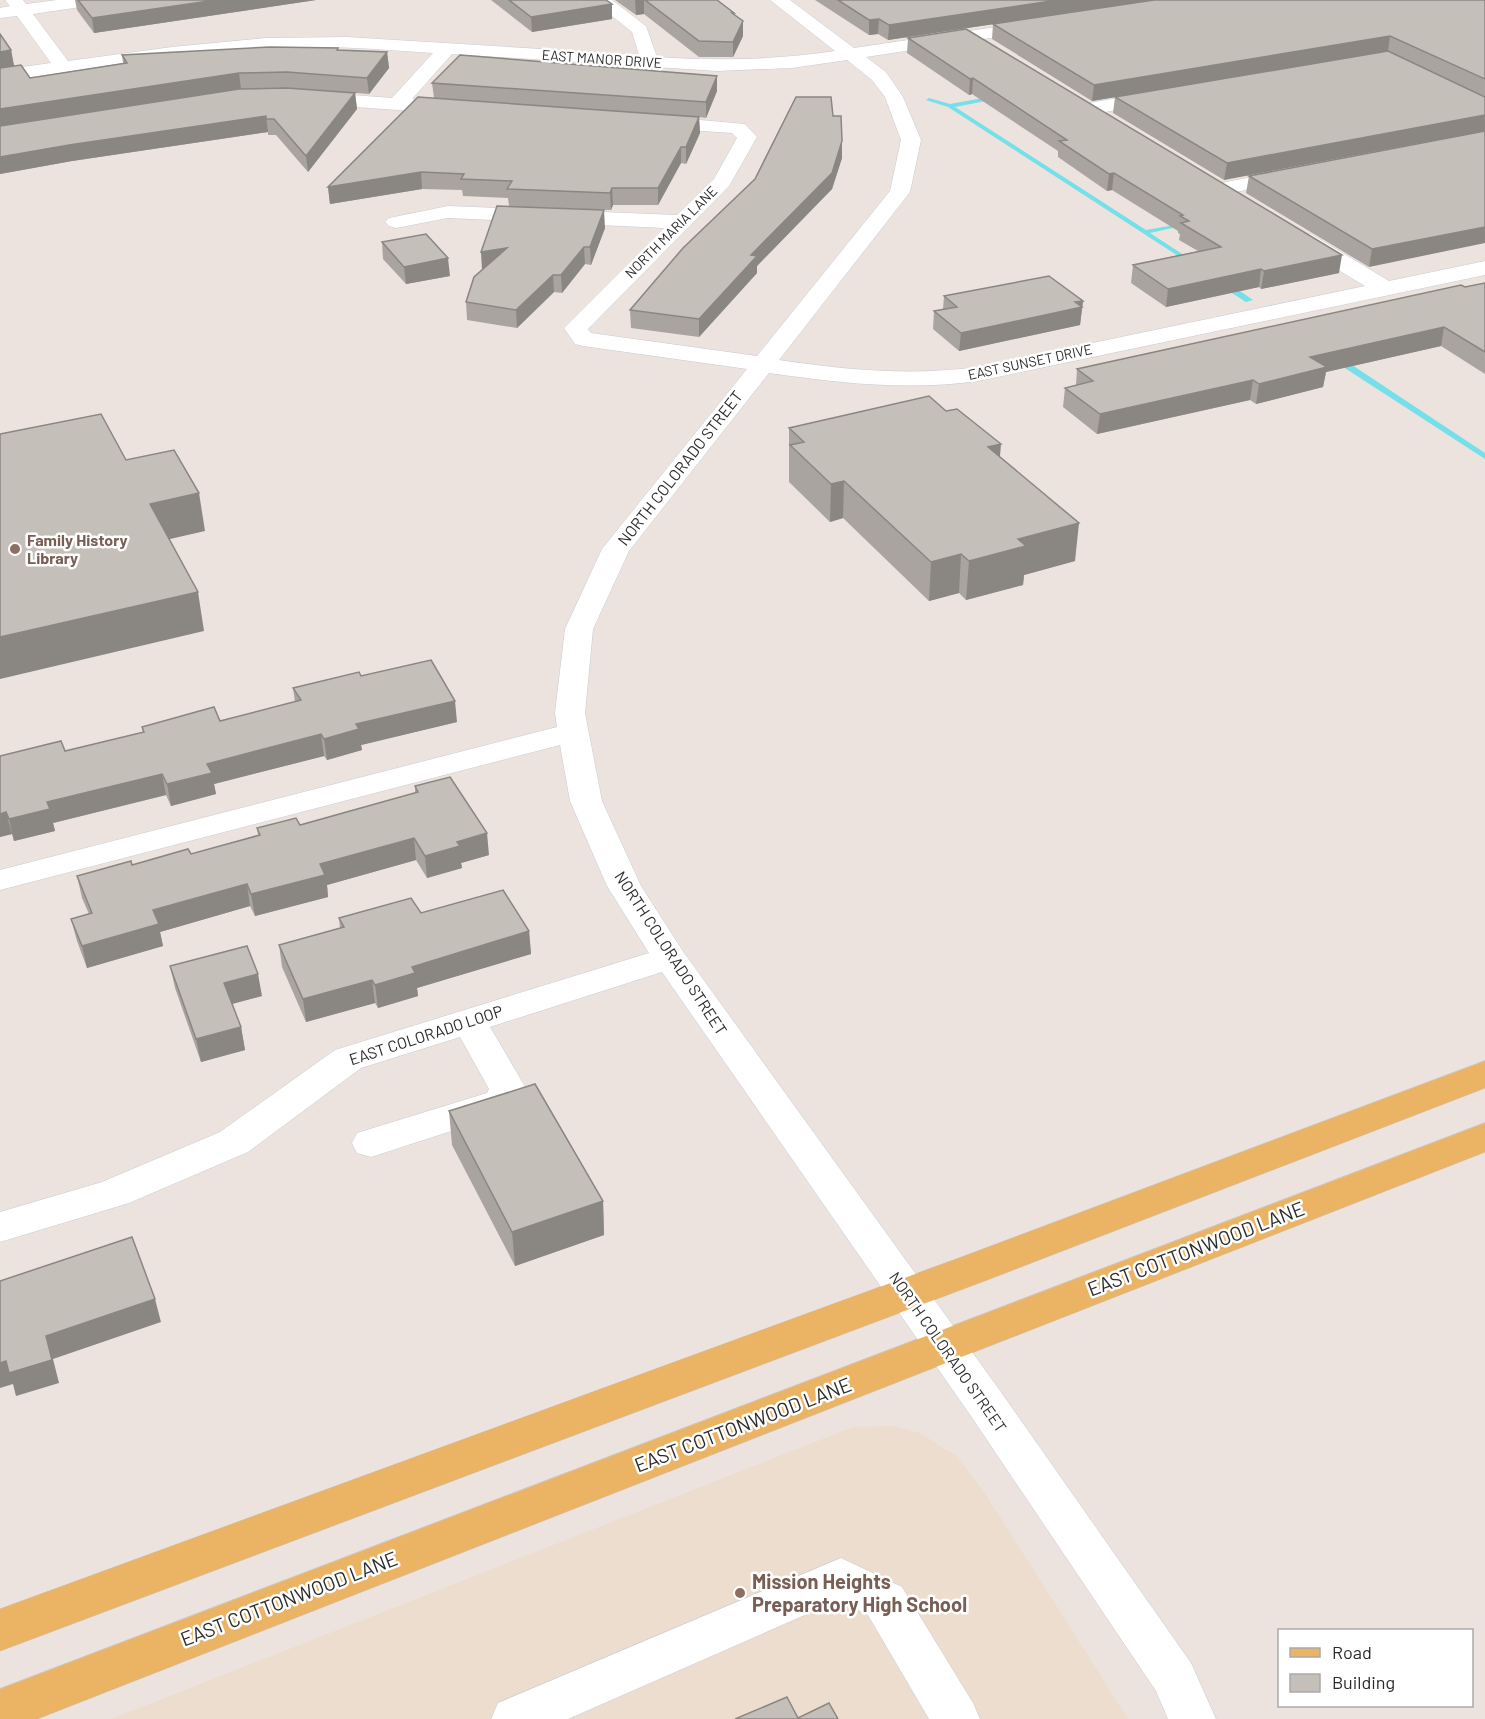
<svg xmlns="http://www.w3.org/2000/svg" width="1485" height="1719" font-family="Barlow,sans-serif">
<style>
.education{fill:#edddce}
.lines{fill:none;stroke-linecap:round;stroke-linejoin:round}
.stream{fill:#75e0ea;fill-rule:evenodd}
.minor-casing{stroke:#c6cbd4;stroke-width:1}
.major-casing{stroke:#c4c4c4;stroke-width:1}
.minor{fill:#fff;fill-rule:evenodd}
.major{fill:#ebb364;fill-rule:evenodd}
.wall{fill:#a9a49f}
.shaded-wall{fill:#8a8682}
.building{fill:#c5bfb9;stroke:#8a8682;stroke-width:1.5}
.education-dot{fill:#8d6e63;stroke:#fff;stroke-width:2}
.labels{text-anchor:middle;stroke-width:5;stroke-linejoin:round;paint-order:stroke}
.far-street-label{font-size:14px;fill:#2b2b2b;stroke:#fff}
.street-label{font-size:16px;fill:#2b2b2b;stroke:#fff}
.education-label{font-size:16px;font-weight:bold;fill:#785e54;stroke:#fff;text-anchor:start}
.near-street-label{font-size:20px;fill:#2b2b2b;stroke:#fff}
.near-education-label{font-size:20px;font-weight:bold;fill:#785e54;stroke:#fff;text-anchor:start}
</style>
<rect width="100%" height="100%" fill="#ece3de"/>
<path class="education" d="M893,1426L920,1433L956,1456L983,1490L1128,1719H111L853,1427Z"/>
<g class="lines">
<g class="stream">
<path d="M994,96L997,98L996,99L955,107L1146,230L1186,223V225L1150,233L1193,261V263H1189L948,107L926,100L929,98L950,104Z"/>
<path d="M1221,282H1227L1253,300L1246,302L1221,286Z"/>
<path d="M1334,357H1340L1485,453V459L1334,361Z"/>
</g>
<g class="minor-casing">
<g id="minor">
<path d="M5,0H23L26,4L57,0H103L100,4L94,5L33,14L68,61L172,47L266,38L347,37L639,55L632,32L592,0H612L646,26L657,57C717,61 775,60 835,51L770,0H790L854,48L1036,21L1042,22L1045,26L1042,30L1036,31L866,57L886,72L903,97L921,140L910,192L779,360C846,370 910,376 978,367L1365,286L1295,244L1292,239L1295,234L1303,233L1311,234L1389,281L1485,261V275L978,381C907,391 840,383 769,373L629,551L593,629L585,713L602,801L641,886L682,950L1003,1395L1191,1663L1216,1719H1168L1156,1691L973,1419L662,972L490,1027L527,1090L513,1111L371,1157L357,1153L352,1143L357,1133L487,1093L489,1089L460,1037L361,1068L248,1152L129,1203L0,1242V1212L102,1182L220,1132L335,1050L649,953L607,886L570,801L560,745L0,890V870L557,727L555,713L565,629L602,549L747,369L583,346L575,344L564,328L664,228L448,218L396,228L389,226L385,222L389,218L448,206L677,215L714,179L737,138L732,133L656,128L649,126L646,122L649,118L656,116L745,124L757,137L729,186L588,329L591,333L757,356L890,191L901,140L885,97L872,80L847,60L792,68L717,71L452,54L412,99L462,104L465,108L462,112L455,114L312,104L305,102L303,98L305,94L312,92L392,98L433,53C377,49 320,44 264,49C175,55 88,69 0,82V70L51,63L17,16L0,18V8L10,6Z"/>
<path d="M1158,91L1165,93L1167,97L1165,101L1089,115L1082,113L1079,109L1082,105L1089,103Z"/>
<path d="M1293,169L1300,171L1303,175L1300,179L1221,195L1214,193L1211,189L1214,185L1221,183Z"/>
<path d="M841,1558L902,1587L973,1703L980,1719H929L868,1615L839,1600L568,1719H491L498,1703Z"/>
</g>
</g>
<g class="major-casing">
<g id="major">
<path d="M1485,1061V1088L987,1280L0,1651V1609L959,1258Z"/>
<path d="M1485,1123V1152L37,1719H0V1689Z"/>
</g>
</g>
<use href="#minor" class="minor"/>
<use href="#major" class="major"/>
</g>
<g class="wall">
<path d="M75,0H316L94,33L77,10Z"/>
<path d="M491,0H606L612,19L532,32Z"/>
<path d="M615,0H717L734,15L743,36L733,57H699L644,14L636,15Z"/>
<path d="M815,0H1485V97L1224,180L1113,113L1115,97L1388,51L1092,101L992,39L993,24L888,40L878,34L869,35Z"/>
<path d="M908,38L1339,273L1261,289L1259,287L1166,307L1131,283L1133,265L1198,251L1179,240L1180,234L1178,233V231L1112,190L1107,191L1058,157V151L972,94L969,95L907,53Z"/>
<path d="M338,48L339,50L387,52L389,68L369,94L289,88L241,89L59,117L355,93L357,109L308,172L276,135H268V132L72,161L0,174L11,50L14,66L30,78L123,63L122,55Z"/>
<path d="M432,83L717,91L706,118L699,117L700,133L686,164L681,163L658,205H613L611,210L527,207L605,228L591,265L585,264L562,293L554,292L517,328L467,320L466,302L482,269L509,206L508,198L463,196L462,190L422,189L330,204L328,187L434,98Z"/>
<path d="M833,116L842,158L832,189L757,266V273L699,337L631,328L630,310L755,179Z"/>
<path d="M1485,131L1369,267L1246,193L1249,176Z"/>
<path d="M382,242L450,276L406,284L383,259Z"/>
<path d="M1485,283V374L1441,346L1326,372L1323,387L1256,404L1250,400L1097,434L1063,407L1065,388L1076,385L1077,369Z"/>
<path d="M944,296L1083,301L1080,325L959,351L933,329L934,311L943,309Z"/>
<path d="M789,428L1000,457L1075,561L1024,575L1023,585L966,600L959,593L929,601L843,518L830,522L789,482Z"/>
<path d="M361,676L457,722L361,745L362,750L327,760L324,756L214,784L216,794L171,806L166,795L53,823L55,831L14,841L12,834L0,837V756L65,751L143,732L142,727L220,721L295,702L293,688Z"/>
<path d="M415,786L489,855L461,863L462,868L427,878L416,860L327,885L328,897L255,916L250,906L160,932L163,946L87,968L77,941L71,919L89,914L82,898L77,876L191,854L258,835L257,828L300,825L415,793Z"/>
<path d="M421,913L529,931L531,954L417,988L418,996L378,1008L375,1003L306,1022L282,967L279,945L340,928L339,918Z"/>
<path d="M170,966L262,996L232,1004L241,1027L245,1050L201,1062L175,988Z"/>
<path d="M449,1111L603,1201L604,1235L515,1266L452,1145Z"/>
</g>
<g class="shaded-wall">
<path d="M216,0H316L94,33L92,18Z"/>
<path d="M635,0H644V14L636,15Z"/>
<path d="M1058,0H1153L888,40L889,25Z"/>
<path d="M612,4V19L532,32L531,17Z"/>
<path d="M879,19L878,34L869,35V20Z"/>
<path d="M743,21V36L733,57V42Z"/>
<path d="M1390,36L1388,51L1092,101L1094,85Z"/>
<path d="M11,50L14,66L0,68V52Z"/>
<path d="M387,52L389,68L369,94L367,78Z"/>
<path d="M239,73L241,89L0,126V109Z"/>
<path d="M717,76V91L706,118V102Z"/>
<path d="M973,78L972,94L969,95L970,79Z"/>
<path d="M355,93L357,109L308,172L306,156Z"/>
<path d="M1485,115V131L1224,180L1227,163Z"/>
<path d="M266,116L268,132L72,161L0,174V157L69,145Z"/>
<path d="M699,117L700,133L686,164V147Z"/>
<path d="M842,141V158L832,189L757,266V273L699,337V319Z"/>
<path d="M681,147V163L658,205V188Z"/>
<path d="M421,172L422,189L330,204L328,187Z"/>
<path d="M1114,173L1112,190L1107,191L1109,174Z"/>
<path d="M612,188L613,205L611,210L610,193Z"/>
<path d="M604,210L605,228L591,265L590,247Z"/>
<path d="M1485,227V243L1369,267L1372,249Z"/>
<path d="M584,247L585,264L562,293L561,275Z"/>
<path d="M507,248L482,270L481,252Z"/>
<path d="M1342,255L1339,273L1261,289L1264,271Z"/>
<path d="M448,258L450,276L406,284L404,267Z"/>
<path d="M1261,269L1259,287L1166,307L1168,289Z"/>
<path d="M553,275L554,292L517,328L516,310Z"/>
<path d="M1083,301L1080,325L959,351L961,333Z"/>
<path d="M1444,327L1441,346L1326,372L1323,387L1256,404L1259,384L1310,357Z"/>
<path d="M1253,380L1250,400L1097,434L1100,414Z"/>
<path d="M1001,444L998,481L988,447Z"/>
<path d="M844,481L843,518L830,522L831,484Z"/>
<path d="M199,493L205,531L157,542L150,504Z"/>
<path d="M1079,523L1075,561L1024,575L1023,585L966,600L969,561L1018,539Z"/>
<path d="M961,554L959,593L929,601L931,562Z"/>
<path d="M198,592L204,631L0,679V637Z"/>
<path d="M455,701L457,722L361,745L362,750L327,760L324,739L356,724Z"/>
<path d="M321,734L324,756L214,784L216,794L171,806L167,784L207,764Z"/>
<path d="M162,774L166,795L53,823L55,831L14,841L9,819L47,802Z"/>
<path d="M6,812L12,834L0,837V814Z"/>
<path d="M487,833L489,855L461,863L462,868L427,878L425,856L457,842Z"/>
<path d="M414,838L416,860L327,885L328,897L255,916L251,894L320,864Z"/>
<path d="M247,884L250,906L160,932L163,946L87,968L82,946L153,910Z"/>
<path d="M529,931L531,954L417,988L418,996L378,1008L375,985L412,967Z"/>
<path d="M258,974L262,996L228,1005L224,983Z"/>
<path d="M372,980L375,1003L306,1022L303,999Z"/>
<path d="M241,1027L245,1050L201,1062L196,1039Z"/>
<path d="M603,1201L604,1235L515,1266L512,1232Z"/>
<path d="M155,1299L161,1322L53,1359L59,1383L16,1396L13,1384L0,1388V1363L6,1361L46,1336Z"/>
</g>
<g class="building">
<path d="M78,0H216L92,18Z"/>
<path d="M509,0H606L612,4L531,17Z"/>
<path d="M645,0H717L734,13H732L743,21L733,42L699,41Z"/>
<path d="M838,0H1058L889,25L879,19L869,20Z"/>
<path d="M1154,0H1485V79L1390,36L1094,85L993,24Z"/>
<path d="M966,29L1342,255L1264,271L1261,269L1168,289L1133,265L1221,247L1181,223L1189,221L1180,216L1183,215L1114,173L1109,174L1059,141L1067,140L973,78L970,79L908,38Z"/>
<path d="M0,34L11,50L0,52Z"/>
<path d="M270,47L338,48L337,50L387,52L367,78L287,72L239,73L0,109V68L21,65L30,78L127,63L122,55Z"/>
<path d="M1388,51L1485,97V115L1227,163L1115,97Z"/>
<path d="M460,55L717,76L706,102L432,83Z"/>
<path d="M287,88L355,93L306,156L274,119H266V116L69,145L0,157V126L239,89Z"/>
<path d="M418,97L699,117L686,147H681L658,188H612L610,193L507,189L512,181L461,179L464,174L421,172L328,187Z"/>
<path d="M796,97H831L833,116H841L842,141L832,173L751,255L757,256L699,319L630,310L683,248L755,179Z"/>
<path d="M1485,131V227L1372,249L1249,176Z"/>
<path d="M497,206L604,210L590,247H584L561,275H553L516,310L466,302L474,277L507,248L481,252Z"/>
<path d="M426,234L448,258L404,267L382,242Z"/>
<path d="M1049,276L1083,301L1075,302L1082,307L961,333L934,311L957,307L944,296Z"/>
<path d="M1485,283V352L1444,327L1310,357L1327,367L1259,384L1253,380L1100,414L1065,388L1093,381L1077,369L1461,285L1465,287Z"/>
<path d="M929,396L946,411L957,409L1001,444L988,447L1079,523L1018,539L1026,546L969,561L961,554L931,562L844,481L831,484L790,445L804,442L789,428Z"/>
<path d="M101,414L126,460L174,450L199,493L150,504L198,592L0,637V434Z"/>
<path d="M431,660L455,701L356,724L359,729L324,739L321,734L207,764L212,773L167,784L162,774L47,802L50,809L9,819L6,812L0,814V756L61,741L65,751L144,732L142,727L214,707L220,721L301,700L293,688L359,672L361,676Z"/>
<path d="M450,777L487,833L457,842L460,846L425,856L414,838L320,864L325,875L251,894L247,884L153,910L159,924L82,946L71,919L92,913L77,876L131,861L132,865L188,849L191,854L260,835L257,828L296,818L300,825L418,792L415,786Z"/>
<path d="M503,890L529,931L412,967L415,973L375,985L372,980L303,999L279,945L344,927L339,918L411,898L421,913Z"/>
<path d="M247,946L258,974L224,983L241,1027L196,1039L170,966Z"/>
<path d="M535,1084L603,1201L512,1232L449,1111Z"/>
<path d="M132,1237L155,1299L46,1336L52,1360L9,1373L6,1361L0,1363V1281Z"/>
<path d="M787,1697L798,1718L829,1703L838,1719H735Z"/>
</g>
<g class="education-dot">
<circle cx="15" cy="549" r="6"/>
<circle cx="740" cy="1593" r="6"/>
</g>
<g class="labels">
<g class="far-street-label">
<text transform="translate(602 59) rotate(4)" y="5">EAST MANOR DRIVE</text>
<text transform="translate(671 232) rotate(-45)" y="5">NORTH MARIA LANE</text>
<text transform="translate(1030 362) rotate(-12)" y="5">EAST SUNSET DRIVE</text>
</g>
<g class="street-label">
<text transform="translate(680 468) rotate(-52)" y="6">NORTH COLORADO STREET</text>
<text transform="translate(671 953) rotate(57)" y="6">NORTH COLORADO STREET</text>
<text transform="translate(426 1035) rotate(-18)" y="6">EAST COLORADO LOOP</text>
<text transform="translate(948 1352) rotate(55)" y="6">NORTH COLORADO STREET</text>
</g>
<g class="education-label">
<text x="27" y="546">Family History<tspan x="27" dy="18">Library</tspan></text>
</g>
<g class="near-street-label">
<text transform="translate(1196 1249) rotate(-21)" y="7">EAST COTTONWOOD LANE</text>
<text transform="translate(743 1425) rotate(-21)" y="7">EAST COTTONWOOD LANE</text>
<text transform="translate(289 1599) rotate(-21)" y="7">EAST COTTONWOOD LANE</text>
</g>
<g class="near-education-label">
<text x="752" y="1589">Mission Heights<tspan x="752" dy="23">Preparatory High School</tspan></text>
</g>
</g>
<rect x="1278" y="1629" width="195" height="78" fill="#ffffff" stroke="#aaaaaa" stroke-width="1.5"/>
<rect x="1290" y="1648" width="30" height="9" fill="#ebb364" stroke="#aaaaaa" stroke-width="1.5"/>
<text x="1332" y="1659" font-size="18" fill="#2b2b2b">Road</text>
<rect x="1290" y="1674" width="30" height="18" fill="#c5bfb9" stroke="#aaaaaa" stroke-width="1.5"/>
<text x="1332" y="1689" font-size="18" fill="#2b2b2b">Building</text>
</svg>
